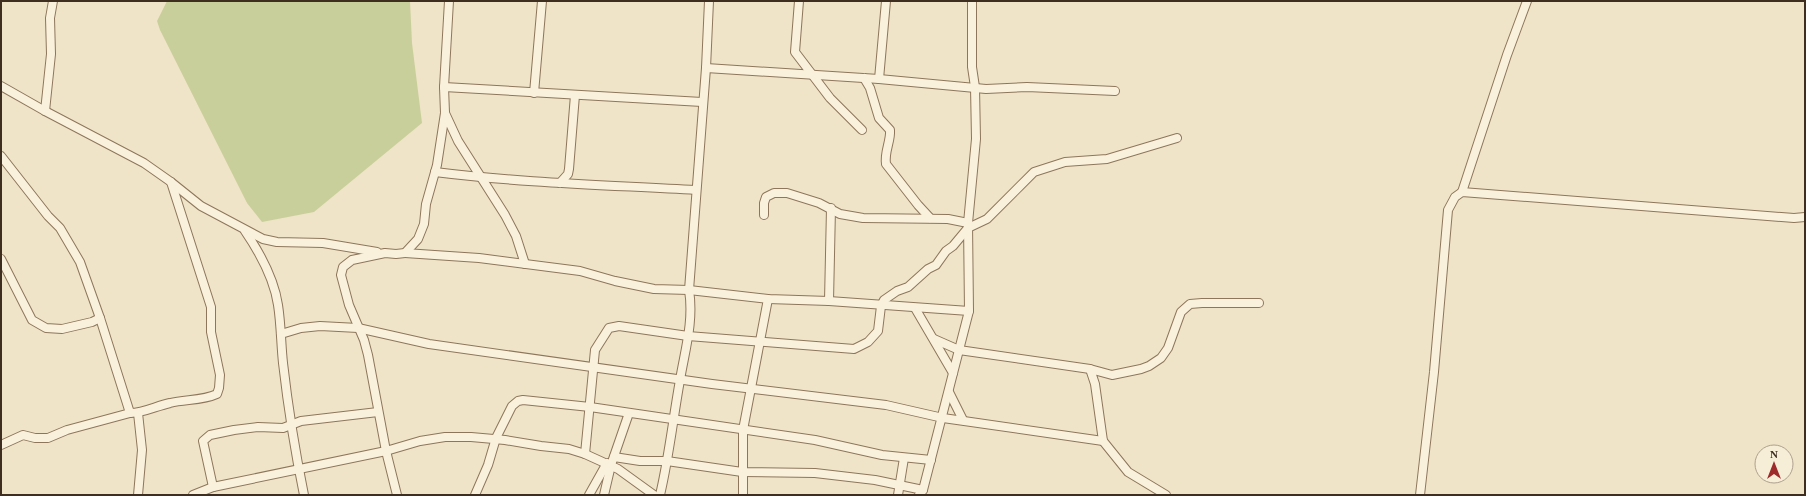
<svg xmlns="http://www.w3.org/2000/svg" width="1806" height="496" font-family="Georgia,serif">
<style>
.green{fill:#c9cf9b}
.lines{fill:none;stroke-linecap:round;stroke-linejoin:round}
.street-casing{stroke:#8d765c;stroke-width:10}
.street{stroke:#faf1dc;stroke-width:8}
</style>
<rect width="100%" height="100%" fill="#f0e4c8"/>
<path class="green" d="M167,1H410L412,43L422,123L314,212L262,222L247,203L160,30L157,21Z"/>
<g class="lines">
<g class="street-casing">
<g id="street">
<path d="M799,1L795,52L830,98L862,130"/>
<path d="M706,68L879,79L986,89L1027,87L1115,91"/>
<path d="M864,78L870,88L879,118L890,130C891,141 884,152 886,164L918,205L930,218"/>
<path d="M879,79L886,1"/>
<path d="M1,86L45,111L144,163L171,182L201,206L263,239L277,242L323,243L377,252"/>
<path d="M444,87L702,102"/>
<path d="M534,93L542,1"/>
<path d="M45,111L51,54L50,18L53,1"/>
<path d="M445,113L458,141L505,215L516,236L525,264"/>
<path d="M1,156L48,216L60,228L80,262L100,318L130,413"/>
<path d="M435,172C522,183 609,185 696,190"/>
<path d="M560,183L568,174L569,169L575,95"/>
<path d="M1462,192L1507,55L1527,1"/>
<path d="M764,215V203L766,197L774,193H787L819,203L840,214L863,218L948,219L968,223"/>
<path d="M245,231C260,253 274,278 278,305C281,324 281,344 283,363C288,407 295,451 304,495"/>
<path d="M405,253L479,258L580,271L615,281L654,289L689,290L768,299L829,301L969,311"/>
<path d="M1,259L32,320L46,328L62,329L92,322L100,318"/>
<path d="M829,301L831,208"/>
<path d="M915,308L953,373"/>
<path d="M281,334L301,328L320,326L358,328L429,344L712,384L886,405L943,418L1103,441"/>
<path d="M934,339L959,350L1090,369"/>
<path d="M949,392L963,420"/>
<path d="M138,413L142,450L138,495"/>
<path d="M1,445L23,435L35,438H48L67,430L130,413C144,413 156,406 170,403C185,399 202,401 217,394L219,388L220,375L211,332V307L171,182"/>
<path d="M585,454L595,350L609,328L619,326L688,336L854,349L868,342L878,331L881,306L884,300L897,291L908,287L928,269L936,265L946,251L953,246L968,228L987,219L1034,172L1065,162L1107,159L1177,138"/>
<path d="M614,457L640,461H667L742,472L815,473L875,480L923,490"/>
<path d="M213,487L203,441L210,435L234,430L258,427L283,428L301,421L378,412"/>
<path d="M193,495L213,487L386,451L420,441L445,437H471L505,440L541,446L569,449L585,454L618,469L654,495"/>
<path d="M397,495L386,451L368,355L364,340L349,305L341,275L343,267L352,260L385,253L396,254L405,253L418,239L424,224L426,204L437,165L445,113L444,87L449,1"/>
<path d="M475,495L488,465L496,438L512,406L518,401L523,400L590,407L815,440L882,455L931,460"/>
<path d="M589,495L607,463"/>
<path d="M604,495L611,465L629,413"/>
<path d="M660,495C669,457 673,419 680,380C685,350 694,321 689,290L706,68L709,1"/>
<path d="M743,495V430L768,299"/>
<path d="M898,495L904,458"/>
<path d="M919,495L923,490L969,311L968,223L976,139L975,87L972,67V1"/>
<path d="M1166,495L1128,472L1103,441L1095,384L1090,369L1112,375L1141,369L1149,366L1161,358L1168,348L1181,312L1190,304L1202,303H1259"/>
<path d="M1420,495L1434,372L1448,210L1455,197L1462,192L1794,218L1805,217"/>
</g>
</g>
<use href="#street" class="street"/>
</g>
<rect width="1806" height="496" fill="none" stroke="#3d2e20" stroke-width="4"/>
<g transform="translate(1774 464)"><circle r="19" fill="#f7eed8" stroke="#ada18e"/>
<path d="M0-3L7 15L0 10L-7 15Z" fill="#9e2a2b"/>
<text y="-6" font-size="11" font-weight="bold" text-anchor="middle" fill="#3d2e20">N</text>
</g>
</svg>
